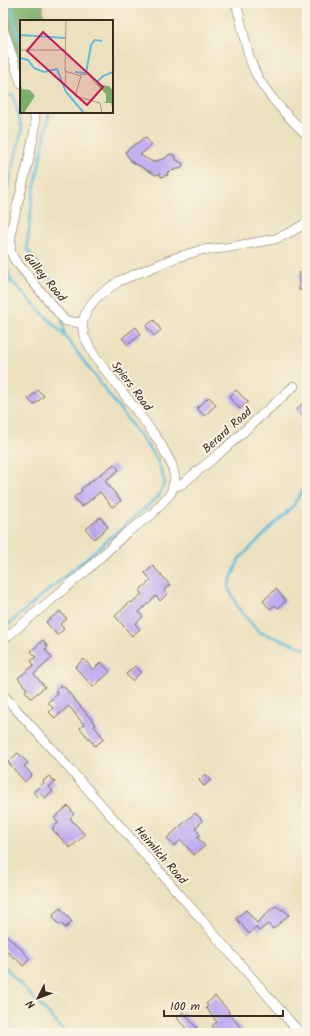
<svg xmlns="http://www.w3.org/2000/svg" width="310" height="1036" font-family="Kalam,sans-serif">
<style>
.forest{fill:#7caf6a;stroke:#5c6c44}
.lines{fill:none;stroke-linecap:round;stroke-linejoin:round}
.stream{stroke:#60bcde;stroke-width:2.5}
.building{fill:#b9a5f1}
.street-casing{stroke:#796a56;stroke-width:10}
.street{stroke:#fff;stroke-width:9}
.labels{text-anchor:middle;stroke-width:4;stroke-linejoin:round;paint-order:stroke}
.street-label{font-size:12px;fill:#3b2a1e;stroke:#fcf5e5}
.inset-river{fill:none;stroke:#60bcde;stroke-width:2}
.inset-road{fill:none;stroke:#a5987f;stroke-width:1}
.view{fill:#c2185b;fill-opacity:0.15;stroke:#c2185b;stroke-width:2}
.inset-edge{fill:none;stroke:#3b2a1e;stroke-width:2}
</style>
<rect width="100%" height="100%" fill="#fcf5e5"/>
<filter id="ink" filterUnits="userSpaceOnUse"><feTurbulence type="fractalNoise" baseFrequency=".025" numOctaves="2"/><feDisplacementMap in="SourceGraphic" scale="8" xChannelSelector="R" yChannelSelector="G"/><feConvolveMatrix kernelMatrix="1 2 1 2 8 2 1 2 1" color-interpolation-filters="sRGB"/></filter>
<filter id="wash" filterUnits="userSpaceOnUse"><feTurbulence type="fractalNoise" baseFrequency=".012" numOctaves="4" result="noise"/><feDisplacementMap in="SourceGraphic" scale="16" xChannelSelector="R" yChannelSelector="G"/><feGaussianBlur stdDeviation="0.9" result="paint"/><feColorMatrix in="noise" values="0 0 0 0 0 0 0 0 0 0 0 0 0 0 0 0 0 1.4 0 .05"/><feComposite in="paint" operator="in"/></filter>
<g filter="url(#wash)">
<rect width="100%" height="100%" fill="#ece1bf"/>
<path class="forest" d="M3,3H43V21H21V64L3,41Z"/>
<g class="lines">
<g class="stream">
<path d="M11,3L16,29L21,43"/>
<path d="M3,97L13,95L22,129L3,208"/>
<path d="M48,112L49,115L32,201L27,249L56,286L60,309"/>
<path d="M3,251L11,281"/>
<path d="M3,286L11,281L65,336L157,459L165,482L158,497L3,629"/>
<path d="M62,322L65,336"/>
<path d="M307,482L293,506L239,559L228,587L239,609L259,632L307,649"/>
<path d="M3,965L66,1033"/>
</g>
</g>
<g id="blocks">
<g class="building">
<path d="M145,137L152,145L140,155L153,162L166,158L168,155L171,154L176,157V160L182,163L183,165L182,168L167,172L168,175L161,177L160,174L156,175L132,162L125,152L136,143V144Z"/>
<rect x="299" y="273" width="8" height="17"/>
<path d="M154,320L161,330L154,336L146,326Z"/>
<path d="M136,327L141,334L128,345L122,338Z"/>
<path d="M38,390L44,396L34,405L28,399Z"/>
<path d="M236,390L248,402L240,409L229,397Z"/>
<path d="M209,397L216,405L204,416L197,408Z"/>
<path d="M307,399V420L297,409Z"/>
<path d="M114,464L119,470L105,481L121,501L112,507L100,492L82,507L74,497L82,491L81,489Z"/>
<path d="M100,517L108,527L94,539L86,529Z"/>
<path d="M153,566L170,585L164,590L167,594L160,601L156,596L139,612L143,617L135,624L140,629L132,636L115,616L130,602L131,603L142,594L139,591L151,580L145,573Z"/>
<path d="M276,589L286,601L278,608L275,605L270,609L263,601Z"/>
<path d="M60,611L67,619L60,624L64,629L57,635L46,622Z"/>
<path d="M43,640L48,647L45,649L52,658L34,674L45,687L31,698L25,691L27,689L18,678L34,665L31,661L36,657L31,651Z"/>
<path d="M84,659L93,670L101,662L110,672L93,687L75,667Z"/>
<path d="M135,666L141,672L132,681L126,674Z"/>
<path d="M61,685L65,688L96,725L94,726L104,739L95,746L80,728L84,725L69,706L55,718L49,712L53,708L48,702L58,694L55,691Z"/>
<path d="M18,753L28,763L24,766L32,775L25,782L8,762Z"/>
<path d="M205,774L211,780L204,786L199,780Z"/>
<path d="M49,776L55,782L49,787L53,791L45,798L41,794L38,797L33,792L44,783L43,781Z"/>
<path d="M68,806L74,814L70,818L85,835L70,848L52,829L58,823L54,818Z"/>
<path d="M195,813L203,821L195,828L200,835L197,837L205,846L194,855L181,840L174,846L167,838Z"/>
<path d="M277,906L281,910L283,909L289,915L273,929L268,924L259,931L256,927L249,934L236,918L246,910L257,923L271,909Z"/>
<path d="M60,908L72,922L65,928L61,923L59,925L53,918L54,916L53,914Z"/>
<path d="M6,935L22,950L30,959L23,966L15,957L14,958L3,948V938Z"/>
<path d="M215,996L229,1011L228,1012L245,1033H238L235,1029L230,1033H218L212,1026L217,1022L209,1012H210L206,1008L208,1006L206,1004Z"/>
<path d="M183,1012L201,1033H190L177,1018Z"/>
</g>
</g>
</g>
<g filter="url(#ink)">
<use href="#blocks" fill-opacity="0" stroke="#796a56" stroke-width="1"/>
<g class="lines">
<g class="street-casing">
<g id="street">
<path d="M236,3C243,26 245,52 256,74C267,95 289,118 307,135"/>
<path d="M3,28L21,83"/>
<path d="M33,112L35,117V129L27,167L12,226L10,250L14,259L65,321L82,323"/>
<path d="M173,487L182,484L221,452L294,386"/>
<path d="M3,640L87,570L126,533L151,515L171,493L175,479L172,465L159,441L121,390L95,357L84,336L82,323L88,308L98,296L119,281L175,258L201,250L225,248L275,239L291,232L306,223L307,221"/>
<path d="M3,695C104,805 201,920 300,1033"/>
</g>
</g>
<use href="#street" class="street"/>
</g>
</g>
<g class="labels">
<g class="street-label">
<text transform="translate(45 277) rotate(51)" y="4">Gulley Road</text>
<text transform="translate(132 386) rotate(53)" y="4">Spiers Road</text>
<text transform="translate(227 430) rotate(-42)" y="4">Berard Road</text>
<text transform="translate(161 855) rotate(49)" y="4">Heimlich Road</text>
</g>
</g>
<g transform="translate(20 20)">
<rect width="93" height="93" fill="#ece1bf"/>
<path d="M0,61L2,69L10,70L15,76L4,93H0ZM76,64L89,66L93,71V91L91,83H82L86,82V74Z" fill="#7caf6a"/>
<path class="inset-river" d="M0,15L45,18M0,38L8,40L14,48L24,52L37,49L46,72L64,93M55,52L66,53L71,25L75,20L82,21M77,62L83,56L93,52"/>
<path class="inset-road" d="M46,0L45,51L61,56L55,76L80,83L82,93M0,30H46M60,55L68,54L75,63L86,68L93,78M45,64L46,51"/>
<path class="view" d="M23,12L83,67L67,85L7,31Z"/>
<rect width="93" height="93" class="inset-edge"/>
</g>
<rect width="310" height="1036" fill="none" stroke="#fcf5e5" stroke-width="16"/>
<g transform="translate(38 998) rotate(228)" stroke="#fcf5e5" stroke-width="3" paint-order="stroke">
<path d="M0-3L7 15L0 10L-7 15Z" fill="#3b2a1e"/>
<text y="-6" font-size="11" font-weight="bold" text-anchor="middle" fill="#3b2a1e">N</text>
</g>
<path d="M164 1010v6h119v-6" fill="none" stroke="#3b2a1e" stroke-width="2"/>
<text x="170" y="1010" font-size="12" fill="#3b2a1e" stroke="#fcf5e5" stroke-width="3" paint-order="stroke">100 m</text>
</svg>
